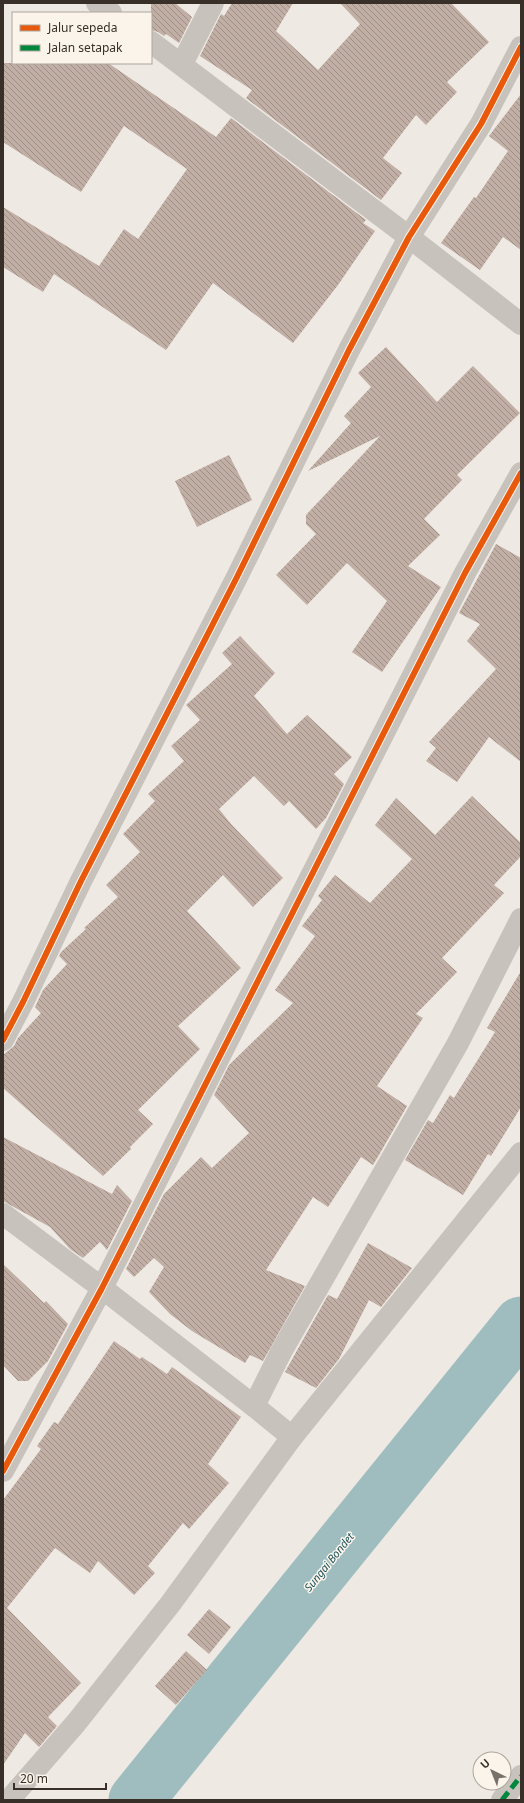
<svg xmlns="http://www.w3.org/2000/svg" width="524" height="1803" font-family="'Noto Sans',sans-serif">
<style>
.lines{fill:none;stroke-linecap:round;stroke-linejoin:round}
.river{stroke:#9fbdbf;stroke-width:55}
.building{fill:url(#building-back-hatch)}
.minor{stroke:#c7c2bc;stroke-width:22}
.quiet{stroke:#00873e;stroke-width:5;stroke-dasharray:10 5;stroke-linecap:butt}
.cycleway-casing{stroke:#faf4eb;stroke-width:8}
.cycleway{stroke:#e8590c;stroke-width:6}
.labels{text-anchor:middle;stroke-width:3;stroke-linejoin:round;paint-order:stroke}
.water-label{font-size:11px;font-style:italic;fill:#1f525a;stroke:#faf4eb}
</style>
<defs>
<pattern id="building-back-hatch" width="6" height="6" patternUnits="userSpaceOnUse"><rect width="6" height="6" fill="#c1afa5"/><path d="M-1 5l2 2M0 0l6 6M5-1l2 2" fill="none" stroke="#9e8f86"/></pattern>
</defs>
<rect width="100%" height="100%" fill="#eee9e3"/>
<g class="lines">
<path class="river" d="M136,1800L521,1324"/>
</g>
<g class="building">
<path d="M151,3H175L192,17L179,43L166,34L164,36L158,32L151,30Z"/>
<path d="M232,3H293L276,31L318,70L360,24L340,3H451L489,42L447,82L457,92L426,125L416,115L383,158L402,173L381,200L246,98L252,90L200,56L221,14L224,16Z"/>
<path d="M3,63H108L216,137L231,118L366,220L363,223L375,231L338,285L293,343L213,283L166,350L54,274L43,292L3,267V207L99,266L124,229L138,239L187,169L124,126L81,192L3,142Z"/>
<path d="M521,94V250L503,237L480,270L441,243L474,197L476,198L508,151L489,136Z"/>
<path d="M386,347L437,402L473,366L520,413L457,475L462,480L424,519L440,535L408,566L441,587L382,672L352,652L387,601L347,563L307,605L276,575L316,534L306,524V515L380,436L308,471L351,423L344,416L371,387L358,373Z"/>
<path d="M229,455L252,500L197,527L175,481Z"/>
<path d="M496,544L521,558V762L489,737L457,782L426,761L436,748L429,742L496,669L467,641L480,624L459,613Z"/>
<path d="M240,636L275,673L254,696L287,734L307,715L352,757L334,774L344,784L326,818L316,829L289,801L284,806L254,776L219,809L231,824L283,878L253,907L223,875L187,911L241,968L178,1026L200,1049L138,1110L153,1124L130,1147L131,1149L103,1176L3,1088V1055L14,1046L18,1038L41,1013L35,1007L43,990L67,964L59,956L61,952L86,929L84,928L118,897L106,885L140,852L123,834L155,801L148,794L184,761L171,746L200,720L186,705L232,664L222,653Z"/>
<path d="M472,796L521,843V856L494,885L504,893L442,958L457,972L416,1014L423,1018L377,1086L407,1106L379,1155L373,1165L361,1157L328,1207L313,1197L266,1270L305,1286L263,1361L250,1355L245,1363L192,1331L170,1314L149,1292L164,1267L154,1258L134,1277L126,1269L164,1194L201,1157L212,1168L249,1133L214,1095L229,1065L293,1003L275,990L315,936L302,926L322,900L318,896L335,875L370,903L412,859L375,825L396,798L435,835Z"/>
<path d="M521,971V1107L491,1156L488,1154L463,1195L405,1160L428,1120L433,1123L450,1095L454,1098L495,1032L487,1028Z"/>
<path d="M3,1137L112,1194L117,1185L132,1201L107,1250L100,1242L83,1258L70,1249L50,1227L3,1201Z"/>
<path d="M368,1243L412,1268L381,1307L369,1300L339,1359L316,1388L285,1372L328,1295L337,1299Z"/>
<path d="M3,1264L44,1303L46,1301L68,1324L48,1361L28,1381H18L3,1365Z"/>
<path d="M114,1341L140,1359L142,1357L167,1374L172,1367L241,1417L208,1464L229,1483L189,1529L183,1523L148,1566L155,1573L134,1595L98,1561L90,1573L55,1548L7,1608L81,1683L48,1717L57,1726L39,1747L25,1733L3,1765V1500L41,1449L37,1446L54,1422L58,1424Z"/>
<path d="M209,1609L231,1627L209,1654L187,1635Z"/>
<path d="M186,1651L207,1670L176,1705L155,1686Z"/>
</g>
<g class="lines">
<g class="minor">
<path d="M97,3L111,13"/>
<path d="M151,42L409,237L521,324"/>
<path d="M182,64L213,3"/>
<path d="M3,1040L23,1002L81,881L236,579L349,350L409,237L481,124L521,47"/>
<path d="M3,1214L102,1288L254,1406"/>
<path d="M292,1437L254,1406L281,1352L458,1043L521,919"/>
<path d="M3,1471L102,1288L465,573L521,473"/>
<path d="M9,1800L76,1723L171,1603L292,1437L521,1153"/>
<path d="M502,1800L521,1776"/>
</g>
<path class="quiet" d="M502,1800L521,1776"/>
<g class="cycleway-casing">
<g id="cycleway">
<path d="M3,1040L23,1002L81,881L236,579L349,350L409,237L481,124L521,47"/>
<path d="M3,1471L102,1288L465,573L521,473"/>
</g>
</g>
<use href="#cycleway" class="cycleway"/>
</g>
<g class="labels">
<g class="water-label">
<text transform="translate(329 1562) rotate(-51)" y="4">Sungai Bondet</text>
</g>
</g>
<rect width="524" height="1803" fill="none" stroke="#382f29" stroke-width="8"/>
<rect x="12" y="12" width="140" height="52" fill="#faf4eb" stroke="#aca59d"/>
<rect x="20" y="25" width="20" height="6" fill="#e8590c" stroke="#aca59d"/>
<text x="48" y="32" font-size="12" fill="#382f29">Jalur sepeda</text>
<rect x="20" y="45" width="20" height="6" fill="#00873e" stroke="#aca59d"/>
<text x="48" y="52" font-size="12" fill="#382f29">Jalan setapak</text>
<g transform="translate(492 1771) rotate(317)"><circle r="19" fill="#faf4eb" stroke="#aca59d"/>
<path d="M0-3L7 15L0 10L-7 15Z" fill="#78706a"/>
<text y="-6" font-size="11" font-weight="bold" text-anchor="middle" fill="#382f29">U</text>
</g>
<path d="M14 1783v6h92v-6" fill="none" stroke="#382f29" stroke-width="2"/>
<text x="20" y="1783" font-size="12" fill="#382f29" stroke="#faf4eb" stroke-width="3" paint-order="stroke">20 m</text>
</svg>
